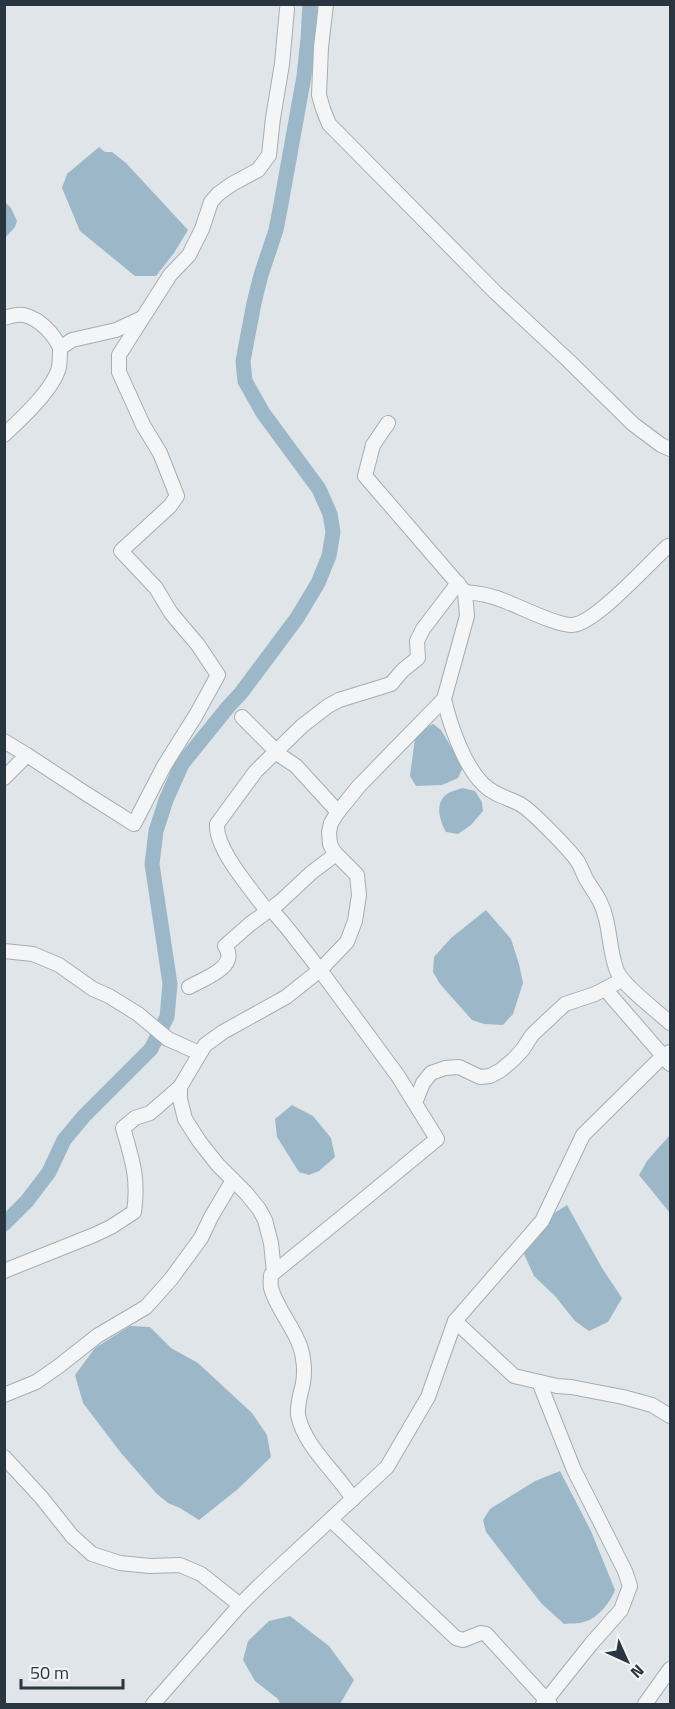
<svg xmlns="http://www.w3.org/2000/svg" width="675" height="1709" font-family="'Titillium Web',sans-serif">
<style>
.water{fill:#9cb8c8}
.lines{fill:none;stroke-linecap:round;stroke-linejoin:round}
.canal{stroke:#9cb8c8;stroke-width:15}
.street-casing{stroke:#a5adb3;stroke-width:16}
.street{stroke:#f3f5f7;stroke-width:14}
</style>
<rect width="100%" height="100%" fill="#e0e5e9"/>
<g class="water">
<path d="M99,147L105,152H112L126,163L188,230L174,253L156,276H135L80,231L62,188L67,174Z"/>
<path d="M4,201L11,208L17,221L15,227L5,238Z"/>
<path d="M433,724L441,730L463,767L458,778L442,785L416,786L410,776L415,738L422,729Z"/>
<path d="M462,788L475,791L482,802L483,811L471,825L458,834L446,832C440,821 434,803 447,794C451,791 458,790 462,788Z"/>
<path d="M486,910L511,939L519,964L523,983L513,1014L503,1025L484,1024L472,1020L440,984L433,972L434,957L451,938Z"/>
<path d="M292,1105L313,1116L331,1138L335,1157L319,1171L309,1175L299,1172L277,1137L275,1119Z"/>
<path d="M670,1135V1213L639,1175L647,1161Z"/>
<path d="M567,1205L602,1268L622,1298L608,1322L589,1331L575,1321L555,1296L534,1276L524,1254L533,1235L553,1214Z"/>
<path d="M130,1326L150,1327L171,1348L198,1363L252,1413L267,1435L271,1457L238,1489L199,1520L180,1508L168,1503L157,1494L121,1453L83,1403L75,1375L95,1348Z"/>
<path d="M560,1471L591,1531L615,1590C610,1603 598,1618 584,1622C579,1624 570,1623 564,1624L541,1603L486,1532L483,1520L490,1509L535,1481Z"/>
<path d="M290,1616L329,1646L354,1680L340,1704H280L278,1699L255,1681L243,1660L248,1641L269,1621Z"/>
</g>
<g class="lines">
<path class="canal" d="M4,1224L27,1201L49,1172L64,1140L84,1116L151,1049L167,1017L170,984L152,864L156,831L166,800L182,764L228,707L241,693L297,618L318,583L329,556L333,532L330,514L319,489L263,413L245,381L243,361L254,303L261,275L276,230L281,204L304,76L308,39L310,4"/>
<g class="street-casing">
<g id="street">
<path d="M326,4L321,47L319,95L323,109L329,124L495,292L569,361L633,424L661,445L670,449"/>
<path d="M4,318C10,316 18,314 24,315C40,319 54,334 60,348"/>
<path d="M4,435C20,420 54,389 59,367C60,361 60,354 60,348L72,340L116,330L142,318"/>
<path d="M465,592C477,593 490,595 502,600C517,605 557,626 572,625C595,624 649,563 668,546L670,548"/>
<path d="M444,699C450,725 464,766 484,785C494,795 508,798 520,804C532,811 570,850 578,862C581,867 583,873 586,879C595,894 602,901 606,919C610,934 611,960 618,973C625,987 657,1011 670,1023"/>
<path d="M242,717L281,756L296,766L338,812"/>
<path d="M4,741L27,755"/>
<path d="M4,778L27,755L85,793L134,824L164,766L196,715L218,675L198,645L171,613L156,588L121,551L170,506L177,496L160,453L143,425L119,372V355L170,275L189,255L202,229L211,202L218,194L232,184L258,170L269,155L273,118L282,64L287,9"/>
<path d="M267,911C252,890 215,849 217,824L256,771L302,726L328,706L339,700L391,684L403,670L418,658L417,641L423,629L458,583"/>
<path d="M4,951L33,954L59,965L93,989L109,996L138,1014L168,1039L199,1053"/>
<path d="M189,987C203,979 240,967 225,946L250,924L280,902L311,873L336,854"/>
<path d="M605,989L670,1064"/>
<path d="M180,1087V1099L185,1119L199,1141L218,1165L246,1193L259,1209L265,1220L271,1243L274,1272"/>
<path d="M415,1103L423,1083L431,1073L445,1068L459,1067L480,1077L490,1076L501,1070L514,1059L523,1049L532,1035L565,1004L595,994L622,980"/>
<path d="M4,1271L94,1235L111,1227L134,1212C139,1179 132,1159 123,1128L135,1118L150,1113L180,1087L205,1045L223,1032L286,997L320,970L288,929L271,909"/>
<path d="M455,1321L514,1376L557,1386L571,1387L623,1397L652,1405L670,1416"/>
<path d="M539,1382L574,1470L625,1571L630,1586L621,1610L591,1644L543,1704"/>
<path d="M4,1395L36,1382L59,1366L97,1336L146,1307L171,1279L201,1238L211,1217L233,1180"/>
<path d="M4,1457L41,1497L72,1536L92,1554L120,1563L150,1566L180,1565L201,1574L240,1605"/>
<path d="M353,1499C336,1472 304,1446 298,1415C297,1404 301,1393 303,1383C305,1372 304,1357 300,1346C293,1326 277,1309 271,1288C270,1284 271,1279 271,1275L346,1214L437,1139L398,1076L320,970L347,942L355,921L359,895L357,875L334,852L330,844L329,832L331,823L338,812L359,786L444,699L467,616L465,592L365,476L373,445L388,423"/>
<path d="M331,1520L456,1638L463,1640L481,1633L486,1634L550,1704"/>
<path d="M153,1704L240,1605L260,1585L387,1467L428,1397L455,1321L542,1221L583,1135L664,1055L670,1052"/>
<path d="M645,1704L670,1669"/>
</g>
</g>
<use href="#street" class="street"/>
</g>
<rect width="675" height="1709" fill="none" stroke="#293540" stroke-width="12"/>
<g transform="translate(627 1661) rotate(135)" stroke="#f0f3f6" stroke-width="4.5" paint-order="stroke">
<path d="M0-4.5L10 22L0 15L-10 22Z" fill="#293540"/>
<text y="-9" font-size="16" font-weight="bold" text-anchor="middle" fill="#293540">N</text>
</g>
<path d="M21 1679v9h102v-9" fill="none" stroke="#293540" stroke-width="3"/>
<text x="30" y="1679" font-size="18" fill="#293540" stroke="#f0f3f6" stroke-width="4.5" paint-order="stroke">50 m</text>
</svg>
